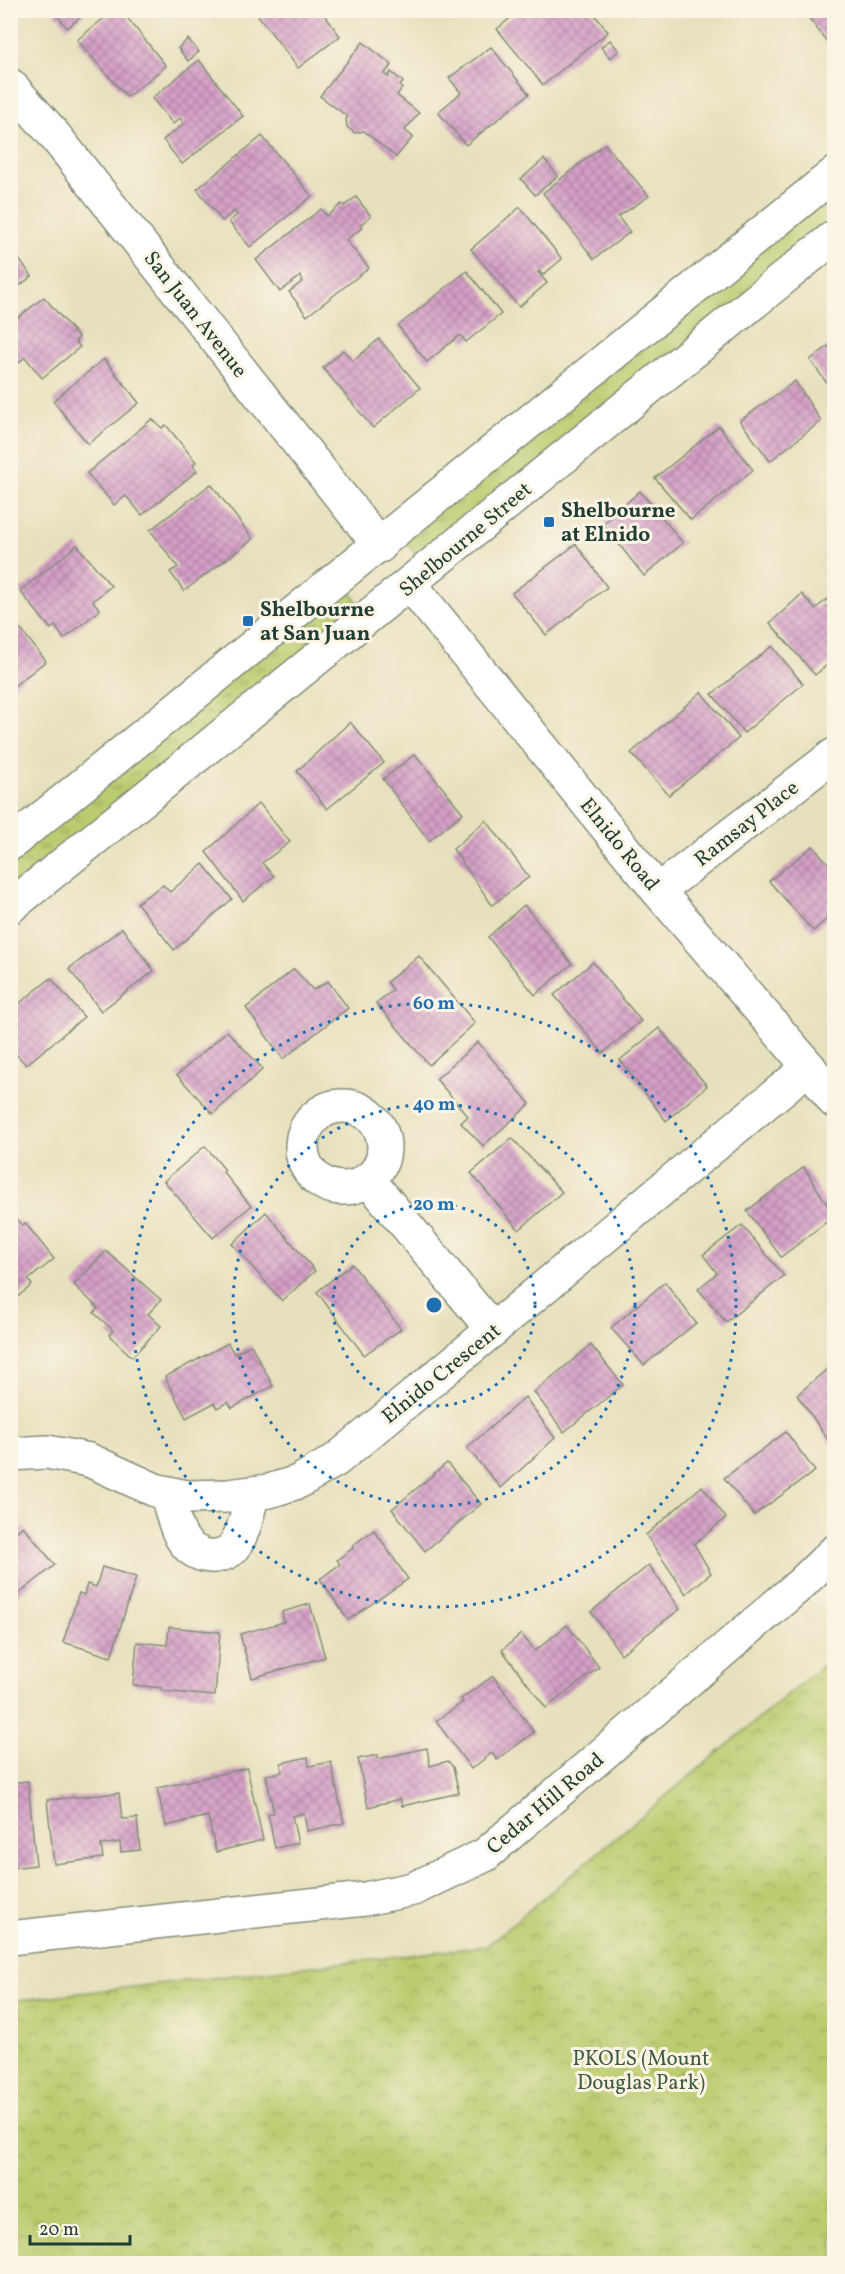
<svg xmlns="http://www.w3.org/2000/svg" width="845" height="2274" font-family="Vollkorn,serif">
<style>
.grass{fill:url(#grass-tufts);stroke:#6d8452;stroke-width:1.5}
.park{fill:url(#park-crowns);stroke:#6d8452;stroke-width:1.5}
.building{fill:url(#building-cross-hatch)}
.lines{fill:none;stroke-linecap:round;stroke-linejoin:round}
.minor-casing{stroke:#838e78;stroke-width:36}
.major-casing{stroke:#838e78;stroke-width:36}
.minor{stroke:#fff;stroke-width:33}
.major{stroke:#fff;stroke-width:33}
.ring{fill:none;stroke:#1f6fb2;stroke-width:3;stroke-dasharray:3 6}
.poi-dot{fill:#1f6fb2;stroke:#fcf5e5;stroke-width:2}
.labels{text-anchor:middle;stroke-width:6;stroke-linejoin:round;paint-order:stroke}
.street-label{font-size:21px;fill:#1f3d34;stroke:#fcf5e5}
.poi-label{font-size:21px;font-weight:bold;fill:#1f3d34;stroke:#fcf5e5;text-anchor:start}
.park-label{font-size:21px;fill:#3e5a40;stroke:#fcf5e5}
.centre{fill:#1f6fb2;stroke:#fcf5e5;stroke-width:3}
.ring-label{font-size:18px;text-anchor:middle;font-weight:bold;fill:#1f6fb2;stroke:#fcf5e5;stroke-width:6;stroke-linejoin:round;paint-order:stroke}
</style>
<defs>
<pattern id="grass-tufts" width="24" height="20" patternUnits="userSpaceOnUse" patternTransform="scale(1.5)"><rect width="24" height="20" fill="#bbcc6f"/><path d="M3 7l-1-3M5 7V3M7 7l1-3M15 17l-1-3M17 17v-4M19 17l1-3" fill="none" stroke="#97a75c"/></pattern>
<pattern id="park-crowns" width="20" height="18" patternUnits="userSpaceOnUse" patternTransform="scale(1.5)"><rect width="20" height="18" fill="#bbcc6f"/><path d="M2 6a3 3 0 1 1 6 0M12 15a3 3 0 1 1 6 0" fill="none" stroke="#97a75c"/></pattern>
<pattern id="building-cross-hatch" width="8" height="8" patternUnits="userSpaceOnUse" patternTransform="scale(1.5)"><rect width="8" height="8" fill="#d59fc7"/><path d="M0 0l8 8M0 8l8-8" fill="none" stroke="#ac83a2"/></pattern>
</defs>
<rect width="100%" height="100%" fill="#fcf5e5"/>
<filter id="ink" filterUnits="userSpaceOnUse"><feTurbulence type="fractalNoise" baseFrequency=".0167" numOctaves="2"/><feDisplacementMap in="SourceGraphic" scale="12" xChannelSelector="R" yChannelSelector="G"/><feConvolveMatrix kernelMatrix="1 2 1 2 8 2 1 2 1" color-interpolation-filters="sRGB"/></filter>
<filter id="wash" filterUnits="userSpaceOnUse"><feTurbulence type="fractalNoise" baseFrequency=".008" numOctaves="4" result="noise"/><feDisplacementMap in="SourceGraphic" scale="24" xChannelSelector="R" yChannelSelector="G"/><feGaussianBlur stdDeviation="1.35" result="paint"/><feColorMatrix in="noise" values="0 0 0 0 0 0 0 0 0 0 0 0 0 0 0 0 0 1.4 0 .05"/><feComposite in="paint" operator="in"/></filter>
<g filter="url(#wash)">
<rect width="100%" height="100%" fill="#e7e0bd"/>
<g class="grass">
<path d="M834,186V225L421,562L403,538Z"/>
<path d="M345,586L364,610L11,895V856Z"/>
</g>
<path class="park" d="M834,1656V2263H11V2001L486,1946Z"/>
<g id="blocks">
<g class="building">
<path d="M53,10H89L67,28Z"/>
<path d="M114,10H121L166,66L127,97L77,40Z"/>
<path d="M254,10H321L340,36L298,68Z"/>
<path d="M520,10H532L535,14L539,10H591L608,32L543,85L497,29Z"/>
<path d="M803,10H834V36L827,42Z"/>
<path d="M188,39L199,52L188,61L178,48Z"/>
<path d="M610,40L619,51L610,58L601,47Z"/>
<path d="M363,42L392,65L384,74L388,77L391,72L403,82L400,86L402,88L397,95L419,113L405,130L413,137L396,157L364,131L355,133L347,127L346,119L348,117L320,96Z"/>
<path d="M491,47L529,94L466,145L438,112L461,93L449,78Z"/>
<path d="M199,60L243,116L182,164L163,140L184,124L180,118L173,124L152,98Z"/>
<path d="M262,136L312,196L250,247L229,222L237,215L234,211L222,221L197,189Z"/>
<path d="M605,144L649,196L618,217L630,232L594,259L543,193Z"/>
<path d="M544,159L558,176L535,195L521,179Z"/>
<path d="M356,197L371,216L360,225L362,228L346,240L369,268L307,316L289,292L303,281L300,276L280,292L256,260L321,209L327,216L342,204L344,206Z"/>
<path d="M520,207L562,259L543,275L539,271L538,272L547,283L519,307L471,249Z"/>
<path d="M10,237L18,247L13,252L32,276L10,293Z"/>
<path d="M467,271L501,314L466,342L460,335L427,362L398,326Z"/>
<path d="M44,297L79,338L75,341L80,347L42,378L25,357L10,370V324Z"/>
<path d="M379,339L420,388L373,428L323,368L343,350L353,361Z"/>
<path d="M834,342V393L810,360Z"/>
<path d="M104,359L139,403L88,444L53,401Z"/>
<path d="M795,381L821,421L770,461L740,421Z"/>
<path d="M152,419L162,428L166,425L196,462L193,465L197,471L142,515L126,496L114,505L87,473Z"/>
<path d="M719,426L753,470L691,520L655,478Z"/>
<path d="M211,484L253,539L184,591L170,572L178,567L150,530Z"/>
<path d="M640,491L683,543L644,576L603,524Z"/>
<path d="M576,544L607,587L546,635L512,593Z"/>
<path d="M77,545L111,586L93,601L100,610L64,639L55,626L51,629L20,591Z"/>
<path d="M802,594L815,609L834,594V659L815,675L770,623Z"/>
<path d="M10,616L46,661L10,689Z"/>
<path d="M772,646L803,684L744,733L712,694Z"/>
<path d="M701,692L739,738L669,795L631,753Z"/>
<path d="M350,722L384,763L327,809L297,771Z"/>
<path d="M415,754L463,813L429,841L383,779Z"/>
<path d="M259,803L290,842L262,863L274,876L243,901L206,852Z"/>
<path d="M486,820L529,877L492,905L453,849Z"/>
<path d="M813,846L834,870V913L813,931L769,881Z"/>
<path d="M203,864L232,899L174,950L137,903L163,885L170,892Z"/>
<path d="M524,905L572,964L535,995L488,937Z"/>
<path d="M122,928L154,971L101,1011L69,969Z"/>
<path d="M419,956L475,1023L429,1065L376,1003L393,990L387,982Z"/>
<path d="M593,962L641,1021L603,1053L554,995Z"/>
<path d="M294,969L313,990L328,981L348,1008L283,1059L246,1008Z"/>
<path d="M51,978L84,1017L26,1065L10,1047V1011Z"/>
<path d="M659,1028L707,1086L666,1121L620,1060Z"/>
<path d="M227,1031L263,1069L213,1114L177,1075Z"/>
<path d="M478,1042L530,1104L483,1146L461,1123L468,1116L436,1079Z"/>
<path d="M512,1138L562,1192L519,1230L471,1173Z"/>
<path d="M205,1146L225,1170L223,1172L251,1206L213,1238L164,1181Z"/>
<path d="M804,1167L834,1216L781,1257L747,1211Z"/>
<path d="M266,1212L315,1271L282,1301L232,1244Z"/>
<path d="M18,1220L22,1225L25,1223L54,1259L28,1280L32,1285L10,1303V1226Z"/>
<path d="M742,1225L784,1276L726,1322L698,1289L717,1273L703,1255Z"/>
<path d="M106,1251L161,1300L148,1314L161,1326L132,1357L109,1335L113,1330L94,1313L98,1308L74,1285Z"/>
<path d="M352,1264L401,1329L364,1355L317,1292Z"/>
<path d="M665,1282L696,1323L644,1365L611,1328Z"/>
<path d="M228,1343L234,1354L251,1345L273,1386L232,1408L228,1402L217,1408L214,1403L186,1418L165,1377Z"/>
<path d="M591,1345L623,1385L564,1432L534,1392Z"/>
<path d="M834,1363V1448L797,1395Z"/>
<path d="M525,1397L555,1438L501,1488L467,1448Z"/>
<path d="M786,1432L815,1471L754,1515L724,1478Z"/>
<path d="M447,1463L481,1504L425,1551L392,1509Z"/>
<path d="M702,1486L726,1518L694,1544L711,1573L686,1594L646,1535Z"/>
<path d="M23,1526L55,1565L10,1601V1537Z"/>
<path d="M374,1530L408,1579L348,1620L320,1579L340,1564L337,1560L353,1548L352,1546Z"/>
<path d="M649,1565L680,1609L621,1654L591,1612Z"/>
<path d="M102,1567L136,1577L111,1657L63,1642L79,1593L84,1595L87,1584L96,1587Z"/>
<path d="M310,1604L325,1657L252,1678L240,1634L284,1622L282,1612Z"/>
<path d="M567,1625L599,1667L546,1708L502,1650L521,1634L535,1651Z"/>
<path d="M169,1627L220,1632L215,1696L162,1691V1688L133,1685L137,1642L167,1645Z"/>
<path d="M493,1676L534,1732L497,1760L492,1753L471,1769L436,1721L463,1702L461,1699Z"/>
<path d="M427,1748L430,1766L448,1761L453,1767L459,1793L402,1806L400,1799L368,1807L358,1759L378,1755V1759Z"/>
<path d="M308,1757L309,1766L331,1762L344,1823L307,1831L304,1813L292,1816L298,1843L275,1848L268,1814L274,1813L266,1775L282,1772L281,1763Z"/>
<path d="M247,1768L263,1840L216,1852L208,1816L166,1826L157,1788Z"/>
<path d="M28,1781L36,1865L10,1868V1783Z"/>
<path d="M119,1793L122,1819L137,1818L140,1850L121,1852L120,1842L101,1845L103,1858L54,1864L47,1800Z"/>
</g>
</g>
</g>
<g filter="url(#ink)">
<use href="#blocks" fill-opacity="0" stroke="#838e78" stroke-width="1.5"/>
<g class="lines">
<g class="minor-casing">
<g id="minor">
<path d="M10,85L51,131L380,546"/>
<path d="M410,584L658,891L809,1067L834,1101"/>
<path d="M658,891L834,755"/>
<circle cx="343" cy="1147" r="41"/>
<path d="M368,1179L493,1330"/>
<path d="M10,1454L47,1452L89,1460L155,1490L187,1497L228,1496L269,1491L298,1482L336,1460L809,1067"/>
<path d="M167,1494C174,1519 178,1552 209,1556C217,1557 229,1554 234,1546C245,1532 248,1510 253,1493"/>
<path d="M10,1938L365,1899L413,1889L485,1855L802,1583L834,1552"/>
</g>
</g>
<g class="major-casing">
<g id="major">
<path d="M10,844L834,174"/>
<path d="M10,907C286,685 560,460 834,237"/>
</g>
</g>
<use href="#minor" class="minor"/>
<use href="#major" class="major"/>
</g>
</g>
<g class="ring">
<circle cx="434" cy="1305" r="101"/>
<circle cx="434" cy="1305" r="201"/>
<circle cx="434" cy="1305" r="302"/>
</g>
<g class="poi-dot">
<rect x="543" y="516" width="12" height="12" rx="3"/>
<rect x="242" y="615" width="12" height="12" rx="3"/>
</g>
<g class="labels">
<g class="street-label">
<text transform="translate(196 314) rotate(52)" y="7">San Juan Avenue</text>
<text transform="translate(465 539) rotate(-40)" y="7">Shelbourne Street</text>
<text transform="translate(746 823) rotate(-38)" y="7">Ramsay Place</text>
<text transform="translate(620 844) rotate(51)" y="7">Elnido Road</text>
<text transform="translate(441 1373) rotate(-39)" y="7">Elnido Crescent</text>
<text transform="translate(545 1803) rotate(-40)" y="7">Cedar Hill Road</text>
</g>
<g class="poi-label">
<text x="561" y="517">Shelbourne<tspan x="561" dy="24">at Elnido</tspan></text>
<text x="260" y="616">Shelbourne<tspan x="260" dy="24">at San Juan</tspan></text>
</g>
<g class="park-label">
<text x="641" y="2065">PKOLS (Mount<tspan x="641" dy="24">Douglas Park)</tspan></text>
</g>
</g>
<circle cx="434" cy="1305" r="9" class="centre"/>
<g class="ring-label">
<text x="434" y="1009">60 m</text>
<text x="434" y="1110">40 m</text>
<text x="434" y="1210">20 m</text>
</g>
<rect width="845" height="2274" fill="none" stroke="#fcf5e5" stroke-width="36"/>
<path d="M30 2235v9h100v-9" fill="none" stroke="#1f3d34" stroke-width="3"/>
<text x="39" y="2235" font-size="18" fill="#1f3d34" stroke="#fcf5e5" stroke-width="4.5" paint-order="stroke">20 m</text>
</svg>
